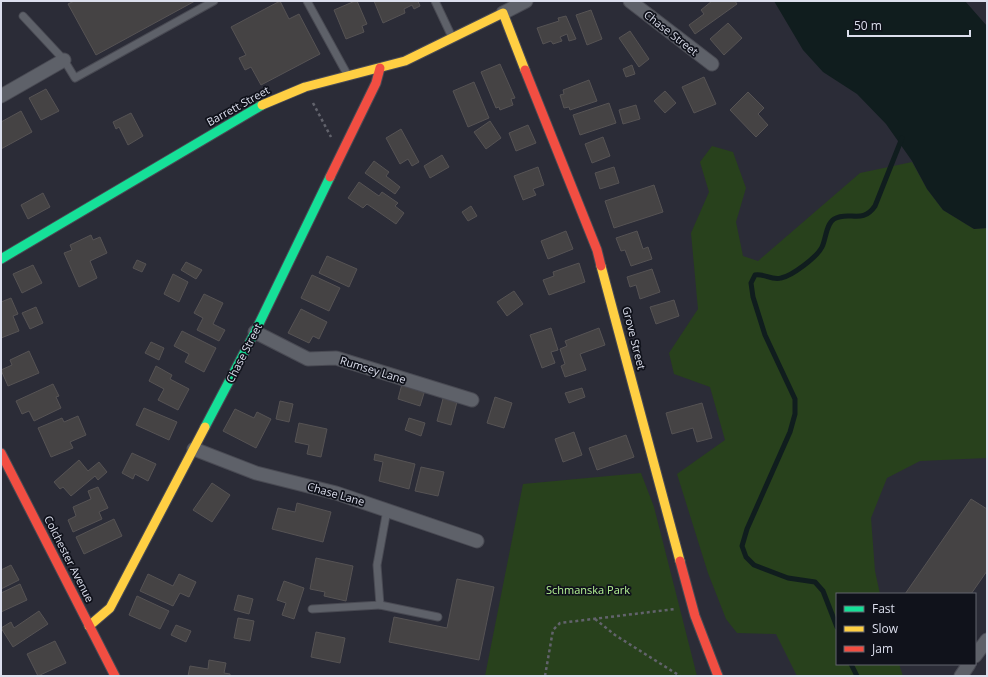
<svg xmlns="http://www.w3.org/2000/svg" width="988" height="677" font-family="'Open Sans',sans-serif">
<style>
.green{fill:#28411c}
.water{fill:#101d1e}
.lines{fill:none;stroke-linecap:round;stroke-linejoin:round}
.stream{stroke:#101d1e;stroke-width:5}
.building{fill:#454344;stroke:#565354}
.lane-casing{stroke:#494a53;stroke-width:9}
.street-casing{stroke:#494a53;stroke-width:15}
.fast-casing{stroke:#494a53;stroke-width:11}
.slow-casing{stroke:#494a53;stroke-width:11}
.jam-casing{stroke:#494a53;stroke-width:11}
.path{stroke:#62636c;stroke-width:2.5;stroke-dasharray:3 3;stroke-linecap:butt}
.lane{stroke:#5e6169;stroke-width:7}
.street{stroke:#5e6169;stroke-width:13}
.fast{stroke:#16e098;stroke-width:9}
.slow{stroke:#ffcf43;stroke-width:9}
.jam{stroke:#f24e42;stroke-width:9}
.labels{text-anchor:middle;stroke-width:3.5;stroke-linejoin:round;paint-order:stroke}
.street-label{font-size:11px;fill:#dcdfed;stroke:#10121b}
.park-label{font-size:11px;fill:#b5f395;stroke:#10121b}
</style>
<rect width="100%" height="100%" fill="#2b2c37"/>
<g class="green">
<path d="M712,146L733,152L746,188L736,222L743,256L758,261L860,173L912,162L927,189L943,210L974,229L987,228V458L920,461L887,478L871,518L875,571L880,594H837V664H899L903,676H797L776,634L737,633L726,619L708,573L677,474L725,440L710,387L674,374L669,353L698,309L691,233L709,192L700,162Z"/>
<path d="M641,473L654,507L697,676H485L523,484Z"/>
</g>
<path class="water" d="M774,1H965L987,26V228L974,229L943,210L927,189L912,161L886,124L857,94L823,72L803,50Z"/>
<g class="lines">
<g class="stream">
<path d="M837,627L823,591L815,582L788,578L754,565L746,557L742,546L747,529L790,432L795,414V399L765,335L753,297L751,283L755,275C764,273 772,281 781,278C792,276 817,257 822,247C826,239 826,224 834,219C849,210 862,225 875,206L902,138"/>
<path d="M851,664L857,676"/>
</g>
</g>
<g class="building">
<path d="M74,1H195L96,55L68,4Z"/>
<path d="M280,1L289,19L299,14L320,54L261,85L251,67L245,70L239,58L246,55L231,27Z"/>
<path d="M355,1H357L367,24L362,26L364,32L346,39L334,10Z"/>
<path d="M374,1H418L420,6L414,9L412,5L404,9L405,13L383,23Z"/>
<path d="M712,1H735L737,4L695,34L689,25L704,14L701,10Z"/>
<path d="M591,10L602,39L587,45L576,15Z"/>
<path d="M566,16L576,39L569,41L567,34L560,37L562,41L553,44L551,41L543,44L537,28L559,21L558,18Z"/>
<path d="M728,23L742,38L724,55L710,39Z"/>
<path d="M630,31L649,59L639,67L619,38Z"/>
<path d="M500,64L515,98L511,99L513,105L500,110L499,107L496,108L481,72Z"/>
<path d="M632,65L635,74L626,77L623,69Z"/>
<path d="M704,77L716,104L694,113L682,87Z"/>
<path d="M589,80L597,101L570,110L569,107L564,108L560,95L564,94L563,90Z"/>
<path d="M474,82L489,118L468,127L453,91Z"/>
<path d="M46,89L59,111L41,120L29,98Z"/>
<path d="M665,91L676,103L665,113L654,101Z"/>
<path d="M748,92L764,108L758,114L768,125L756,137L730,110Z"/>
<path d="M609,103L616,123L580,135L573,115Z"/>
<path d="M636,105L640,119L623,124L619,110Z"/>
<path d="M21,111L32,132L1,149V122Z"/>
<path d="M131,113L143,136L128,145L119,127L116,129L113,122Z"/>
<path d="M490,121L501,138L486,149L474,132Z"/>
<path d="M528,125L536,143L516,151L509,133Z"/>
<path d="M401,129L419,162L412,166L408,159L400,164L386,138Z"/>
<path d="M603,137L610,156L592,163L585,144Z"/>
<path d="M442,155L449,167L430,178L424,166Z"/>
<path d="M374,161L389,172L386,176L400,187L395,194L365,173Z"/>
<path d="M538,167L544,185L533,189L536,195L523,200L514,176Z"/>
<path d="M614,167L619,183L600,189L595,173Z"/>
<path d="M359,182L379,196L382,192L398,203L395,206L404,213L396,224L367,204L363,208L348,198Z"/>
<path d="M654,185L663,212L614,228L605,201Z"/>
<path d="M43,193L50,207L28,219L21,205Z"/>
<path d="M471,206L477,216L468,221L462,212Z"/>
<path d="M566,231L573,249L548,259L541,241Z"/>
<path d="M637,231L643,249L648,247L652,259L631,266L625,250L621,251L616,238Z"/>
<path d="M91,235L93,240L100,237L107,253L90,261L97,278L79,287L64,253L72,250L70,245Z"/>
<path d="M327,256L357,269L349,287L319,273Z"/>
<path d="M137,260L146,264L142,272L133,268Z"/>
<path d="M186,262L202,270L196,279L181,270Z"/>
<path d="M579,263L585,282L549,295L543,280L554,276L553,272Z"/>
<path d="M33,265L42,283L22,293L13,274Z"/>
<path d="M652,269L660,292L640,299L636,285L630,287L627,277Z"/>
<path d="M173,274L188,282L179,302L164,294Z"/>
<path d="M312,275L340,288L329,311L301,298Z"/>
<path d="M514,291L523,304L507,316L497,302Z"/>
<path d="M204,294L223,303L213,324L225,330L219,341L197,330L203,318L194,313Z"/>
<path d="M11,298L18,314L13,316L19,331L1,338V302Z"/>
<path d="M674,300L679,316L656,324L650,307Z"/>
<path d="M36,307L43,323L30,329L22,313Z"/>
<path d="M301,309L327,322L319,339L313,336L309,343L288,333Z"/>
<path d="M551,328L558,350L551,352L555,363L542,368L530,335Z"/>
<path d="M599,328L605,345L580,354L586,370L565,377L561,366L565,364L560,349L567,346L565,341Z"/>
<path d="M182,331L216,348L204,372L185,362L189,354L174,346Z"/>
<path d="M151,342L164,348L159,360L145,353Z"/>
<path d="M29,351L39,373L8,386L1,370L12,365L10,360Z"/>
<path d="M156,366L172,375L170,379L189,389L178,410L158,400L164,389L149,381Z"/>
<path d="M53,384L59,396L56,397L61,408L34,421L29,411L22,414L16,401Z"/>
<path d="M402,384L425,390L420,406L398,399Z"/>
<path d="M582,388L585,397L569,403L565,393Z"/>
<path d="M444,395L458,398L451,425L437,421Z"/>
<path d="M495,397L512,403L504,428L487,423Z"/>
<path d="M280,401L293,404L289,422L276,419Z"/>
<path d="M702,403L712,438L697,442L693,428L672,434L666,413Z"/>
<path d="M144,408L177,422L169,440L136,425Z"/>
<path d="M235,409L254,418L257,412L271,419L256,448L223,431Z"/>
<path d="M78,416L86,435L70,442L73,448L51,457L38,428L62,418L64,422Z"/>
<path d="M409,418L425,423L421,436L405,430Z"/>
<path d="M299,423L327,429L321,457L307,454L309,445L295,442Z"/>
<path d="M574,432L582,455L563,462L555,439Z"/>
<path d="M626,435L634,457L597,470L589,448Z"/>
<path d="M132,453L156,464L148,481L135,474L133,479L122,473Z"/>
<path d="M375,454L415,464L409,489L379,481L383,462L374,460Z"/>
<path d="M79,460L88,471L99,462L107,472L98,480L95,476L71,496L63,487L60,489L54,482Z"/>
<path d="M421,467L444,472L438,496L415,491Z"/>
<path d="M212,483L230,495L212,522L193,510Z"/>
<path d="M98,487L108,508L99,512L102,519L73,532L68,520L76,516L73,507L91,499L88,491Z"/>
<path d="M971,499L987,509V571L971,594H905Z"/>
<path d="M297,503L331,512L323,542L272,529L278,508L295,512Z"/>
<path d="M114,519L122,536L84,554L76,537Z"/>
<path d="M316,558L353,566L346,601L324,596L325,592L310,589Z"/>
<path d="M11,565L19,580L1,589V570Z"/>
<path d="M148,574L173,586L179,574L196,582L189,597L180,593L173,606L140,591Z"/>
<path d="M457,579L494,587L479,660L389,642L394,617L447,628Z"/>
<path d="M284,581L304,588L294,619L282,615L286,603L277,600Z"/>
<path d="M20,584L27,600L1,612V593Z"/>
<path d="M238,595L253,599L249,614L234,610Z"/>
<path d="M137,596L169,611L160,629L129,615Z"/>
<path d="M39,611L48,624L13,647L1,628L11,622L14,628Z"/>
<path d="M238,618L254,621L250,641L234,638Z"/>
<path d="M176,625L191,631L186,642L171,635Z"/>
<path d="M316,632L345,638L340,663L311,657Z"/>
<path d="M55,641L66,663L38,676L27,654Z"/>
<path d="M209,660L226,663L224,673L230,674V676H188L190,666L208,669Z"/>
</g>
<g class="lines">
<g class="lane-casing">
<g id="lane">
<path d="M307,1L347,74"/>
<path d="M435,1L452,37"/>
<path d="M23,16L64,60L75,78L214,1"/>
<path d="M380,605L438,617"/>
<path d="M312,609L380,605L377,565L387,510"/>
</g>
</g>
<g class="street-casing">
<g id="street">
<path d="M630,1L712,64"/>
<path d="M503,13L526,1"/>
<path d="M1,96L64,60"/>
<path d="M255,332L308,359L336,358L472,400"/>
<path d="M194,449L256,473L336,493L477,541"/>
<path d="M975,656L987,640"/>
<path d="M961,676L969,664"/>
</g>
</g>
<g class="fast-casing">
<g id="fast">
<path d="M1,259L262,105"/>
<path d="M205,427L255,332L330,177"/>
</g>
</g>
<g class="slow-casing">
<g id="slow">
<path d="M262,105L305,87L405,61L503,13L525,70"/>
<path d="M601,266L680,561"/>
<path d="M89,626L110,608L205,427"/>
</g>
</g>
<g class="jam-casing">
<g id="jam">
<path d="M525,70L597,250L601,266"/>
<path d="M330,177L376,83L380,68"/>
<path d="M1,453L115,676"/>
<path d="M680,561L695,616L718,676"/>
</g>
</g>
<g class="path">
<path d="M313,103L331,137"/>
<path d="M595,619L615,635L680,676"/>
<path d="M545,676L553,630L560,623L675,609"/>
</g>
<use href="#lane" class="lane"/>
<use href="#street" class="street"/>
<use href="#fast" class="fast"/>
<use href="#slow" class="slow"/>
<use href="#jam" class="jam"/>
</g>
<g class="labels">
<g class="street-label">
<text transform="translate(671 33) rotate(38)" y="4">Chase Street</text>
<text transform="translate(238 106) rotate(-29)" y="4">Barrett Street</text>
<text transform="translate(634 338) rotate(76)" y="4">Grove Street</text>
<text transform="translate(244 353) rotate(-63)" y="4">Chase Street</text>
<text transform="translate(373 370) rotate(17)" y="4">Rumsey Lane</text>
<text transform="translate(336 494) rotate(16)" y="4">Chase Lane</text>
<text transform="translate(69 559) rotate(63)" y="4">Colchester Avenue</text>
</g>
<g class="park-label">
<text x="588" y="594">Schmanska Park</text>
</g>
</g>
<rect width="988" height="677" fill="none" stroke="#dcdfed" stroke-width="4"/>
<rect x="836" y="593" width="140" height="72" fill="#10121b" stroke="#62646f"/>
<rect x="844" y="606" width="20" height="6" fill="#16e098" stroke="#62646f"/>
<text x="872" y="613" font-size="12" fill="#dcdfed">Fast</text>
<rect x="844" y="626" width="20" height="6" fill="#ffcf43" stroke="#62646f"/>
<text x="872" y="633" font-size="12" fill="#dcdfed">Slow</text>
<rect x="844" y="646" width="20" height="6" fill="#f24e42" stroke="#62646f"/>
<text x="872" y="653" font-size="12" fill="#dcdfed">Jam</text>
<path d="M848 30v6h122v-6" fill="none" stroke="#dcdfed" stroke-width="2"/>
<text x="854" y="30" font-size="12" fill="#dcdfed" stroke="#10121b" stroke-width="3" paint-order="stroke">50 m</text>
</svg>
